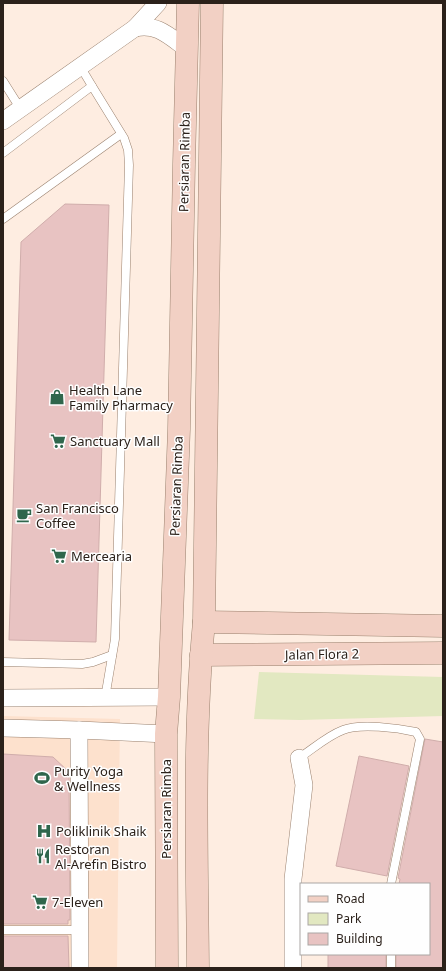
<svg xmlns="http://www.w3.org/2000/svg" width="446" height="971" font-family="'Noto Sans',sans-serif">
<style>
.built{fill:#fde1cd}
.green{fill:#e2e8c1}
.building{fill:#e8c3c2;stroke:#d0adab}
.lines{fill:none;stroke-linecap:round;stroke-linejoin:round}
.lane-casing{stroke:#9a816e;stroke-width:9}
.street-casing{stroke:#9a816e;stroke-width:18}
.secondary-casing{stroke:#9a816e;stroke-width:23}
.lane{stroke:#fff;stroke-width:8}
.street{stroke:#fff;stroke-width:17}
.secondary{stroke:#f2d0c4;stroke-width:22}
.labels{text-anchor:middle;stroke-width:3;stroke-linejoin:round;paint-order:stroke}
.street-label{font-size:13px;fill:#2b211a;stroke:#fefefe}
.poi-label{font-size:13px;fill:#2b211a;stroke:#fefefe;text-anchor:start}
</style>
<rect width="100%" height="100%" fill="#feede1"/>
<path class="built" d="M3,716L120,719L117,968H3Z"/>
<path class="green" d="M259,672L443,677V716L300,720L254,719Z"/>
<g class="building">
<path d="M65,204L109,205L96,642L9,640L21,242Z"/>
<path d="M425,739L443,742V968H396V954H429V884H399L400,879L398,878Z"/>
<path d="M3,754L53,757L69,772L70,920H68V924H3Z"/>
<path d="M359,756L409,766L387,876L336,866Z"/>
<path d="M3,936H68L69,968H3Z"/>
<rect x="328" y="954" width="58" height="14"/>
</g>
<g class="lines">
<g class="lane-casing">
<g id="lane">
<path d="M80,66L92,86"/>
<path d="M3,81L20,108"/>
<path d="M3,153L92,86L124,138L128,150L129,165L115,639L105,698"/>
<path d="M3,219L121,134"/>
<path d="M3,662L82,664L93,662L112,655"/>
<path d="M299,758C313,749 327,736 343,730C360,723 398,728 416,732L420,739L391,884"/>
<path d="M3,930H80"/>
<path d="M391,954V968"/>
</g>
</g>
<g class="street-casing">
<g id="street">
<path d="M135,28C157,23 169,36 187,49"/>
<path d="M3,121L135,28L158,3"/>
<path d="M3,698L169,697"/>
<path d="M3,728L79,730L166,734"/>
<path d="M79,730L80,968"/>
<path d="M293,968V879L304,785L299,758"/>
</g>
</g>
<g class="secondary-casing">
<g id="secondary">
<path d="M204,622L443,626"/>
<path d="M201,655L443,653"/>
<path d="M167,968L166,734L169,697L179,429L184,164L188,3"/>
<path d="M198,968C197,853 193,737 204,622L212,3"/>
</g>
</g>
<use href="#lane" class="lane"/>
<use href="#street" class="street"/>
<use href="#secondary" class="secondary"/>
</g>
<defs>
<g id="shop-bare" transform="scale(1.2)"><path d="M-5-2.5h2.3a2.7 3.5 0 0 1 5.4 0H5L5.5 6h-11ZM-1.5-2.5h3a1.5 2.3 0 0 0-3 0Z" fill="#2f664c" stroke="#fefefe" stroke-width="2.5" paint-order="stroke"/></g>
<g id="supermarket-bare" transform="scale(1.2)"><path d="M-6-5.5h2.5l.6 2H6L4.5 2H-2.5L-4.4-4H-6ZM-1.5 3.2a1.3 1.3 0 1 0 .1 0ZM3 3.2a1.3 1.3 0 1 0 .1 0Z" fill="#2f664c" stroke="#fefefe" stroke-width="2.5" paint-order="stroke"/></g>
<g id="cafe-bare" transform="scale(1.2)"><path d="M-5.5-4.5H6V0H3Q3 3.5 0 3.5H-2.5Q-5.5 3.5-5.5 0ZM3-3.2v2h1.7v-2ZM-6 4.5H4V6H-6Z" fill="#2f664c" stroke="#fefefe" stroke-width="2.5" paint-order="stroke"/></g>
<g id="stadium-bare" transform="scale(1.2)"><path d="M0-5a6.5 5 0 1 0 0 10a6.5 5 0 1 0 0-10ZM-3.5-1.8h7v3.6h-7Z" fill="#2f664c" stroke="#fefefe" stroke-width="2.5" paint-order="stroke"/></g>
<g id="hospital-bare" transform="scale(1.2)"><path d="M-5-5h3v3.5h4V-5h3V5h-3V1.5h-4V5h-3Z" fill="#2f664c" stroke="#fefefe" stroke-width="2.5" paint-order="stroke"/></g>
<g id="restaurant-bare" transform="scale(1.2)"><path d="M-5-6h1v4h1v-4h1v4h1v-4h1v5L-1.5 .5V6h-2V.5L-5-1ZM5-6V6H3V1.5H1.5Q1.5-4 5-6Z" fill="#2f664c" stroke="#fefefe" stroke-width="2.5" paint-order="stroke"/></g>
</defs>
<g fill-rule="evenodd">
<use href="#shop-bare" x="57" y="397"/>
<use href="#supermarket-bare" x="58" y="441"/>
<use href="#cafe-bare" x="24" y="515"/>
<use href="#supermarket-bare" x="59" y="556"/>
<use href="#stadium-bare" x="42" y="778"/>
<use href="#hospital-bare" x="44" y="831"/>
<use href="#restaurant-bare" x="43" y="856"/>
<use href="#supermarket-bare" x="40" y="902"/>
</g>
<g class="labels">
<g class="street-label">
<text transform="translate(184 162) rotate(-89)" y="5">Persiaran Rimba</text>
<text transform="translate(176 486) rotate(-88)" y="5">Persiaran Rimba</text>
<text transform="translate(322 654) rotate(-1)" y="5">Jalan Flora 2</text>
<text transform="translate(166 809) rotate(-90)" y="5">Persiaran Rimba</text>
</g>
<g class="poi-label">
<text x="69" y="395">Health Lane<tspan x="69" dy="15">Family Pharmacy</tspan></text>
<text x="70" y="446">Sanctuary Mall</text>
<text x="36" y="513">San Francisco<tspan x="36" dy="15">Coffee</tspan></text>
<text x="71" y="561">Mercearia</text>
<text x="54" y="776">Purity Yoga<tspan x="54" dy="15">&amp; Wellness</tspan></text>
<text x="56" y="836">Poliklinik Shaik</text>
<text x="55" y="854">Restoran<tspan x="55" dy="15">Al-Arefin Bistro</tspan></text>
<text x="52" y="907">7-Eleven</text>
</g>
</g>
<rect width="446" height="971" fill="none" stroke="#2b211a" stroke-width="8"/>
<rect x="300" y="883" width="130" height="72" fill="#fefefe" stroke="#aaa6a3"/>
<rect x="308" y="896" width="20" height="6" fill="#f2d0c4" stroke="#aaa6a3"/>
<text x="336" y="903" font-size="12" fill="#2b211a">Road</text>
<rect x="308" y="913" width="20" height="12" fill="#e2e8c1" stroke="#aaa6a3"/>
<text x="336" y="923" font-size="12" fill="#2b211a">Park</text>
<rect x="308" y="933" width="20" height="12" fill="#e8c3c2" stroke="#aaa6a3"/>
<text x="336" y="943" font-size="12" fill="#2b211a">Building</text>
</svg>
